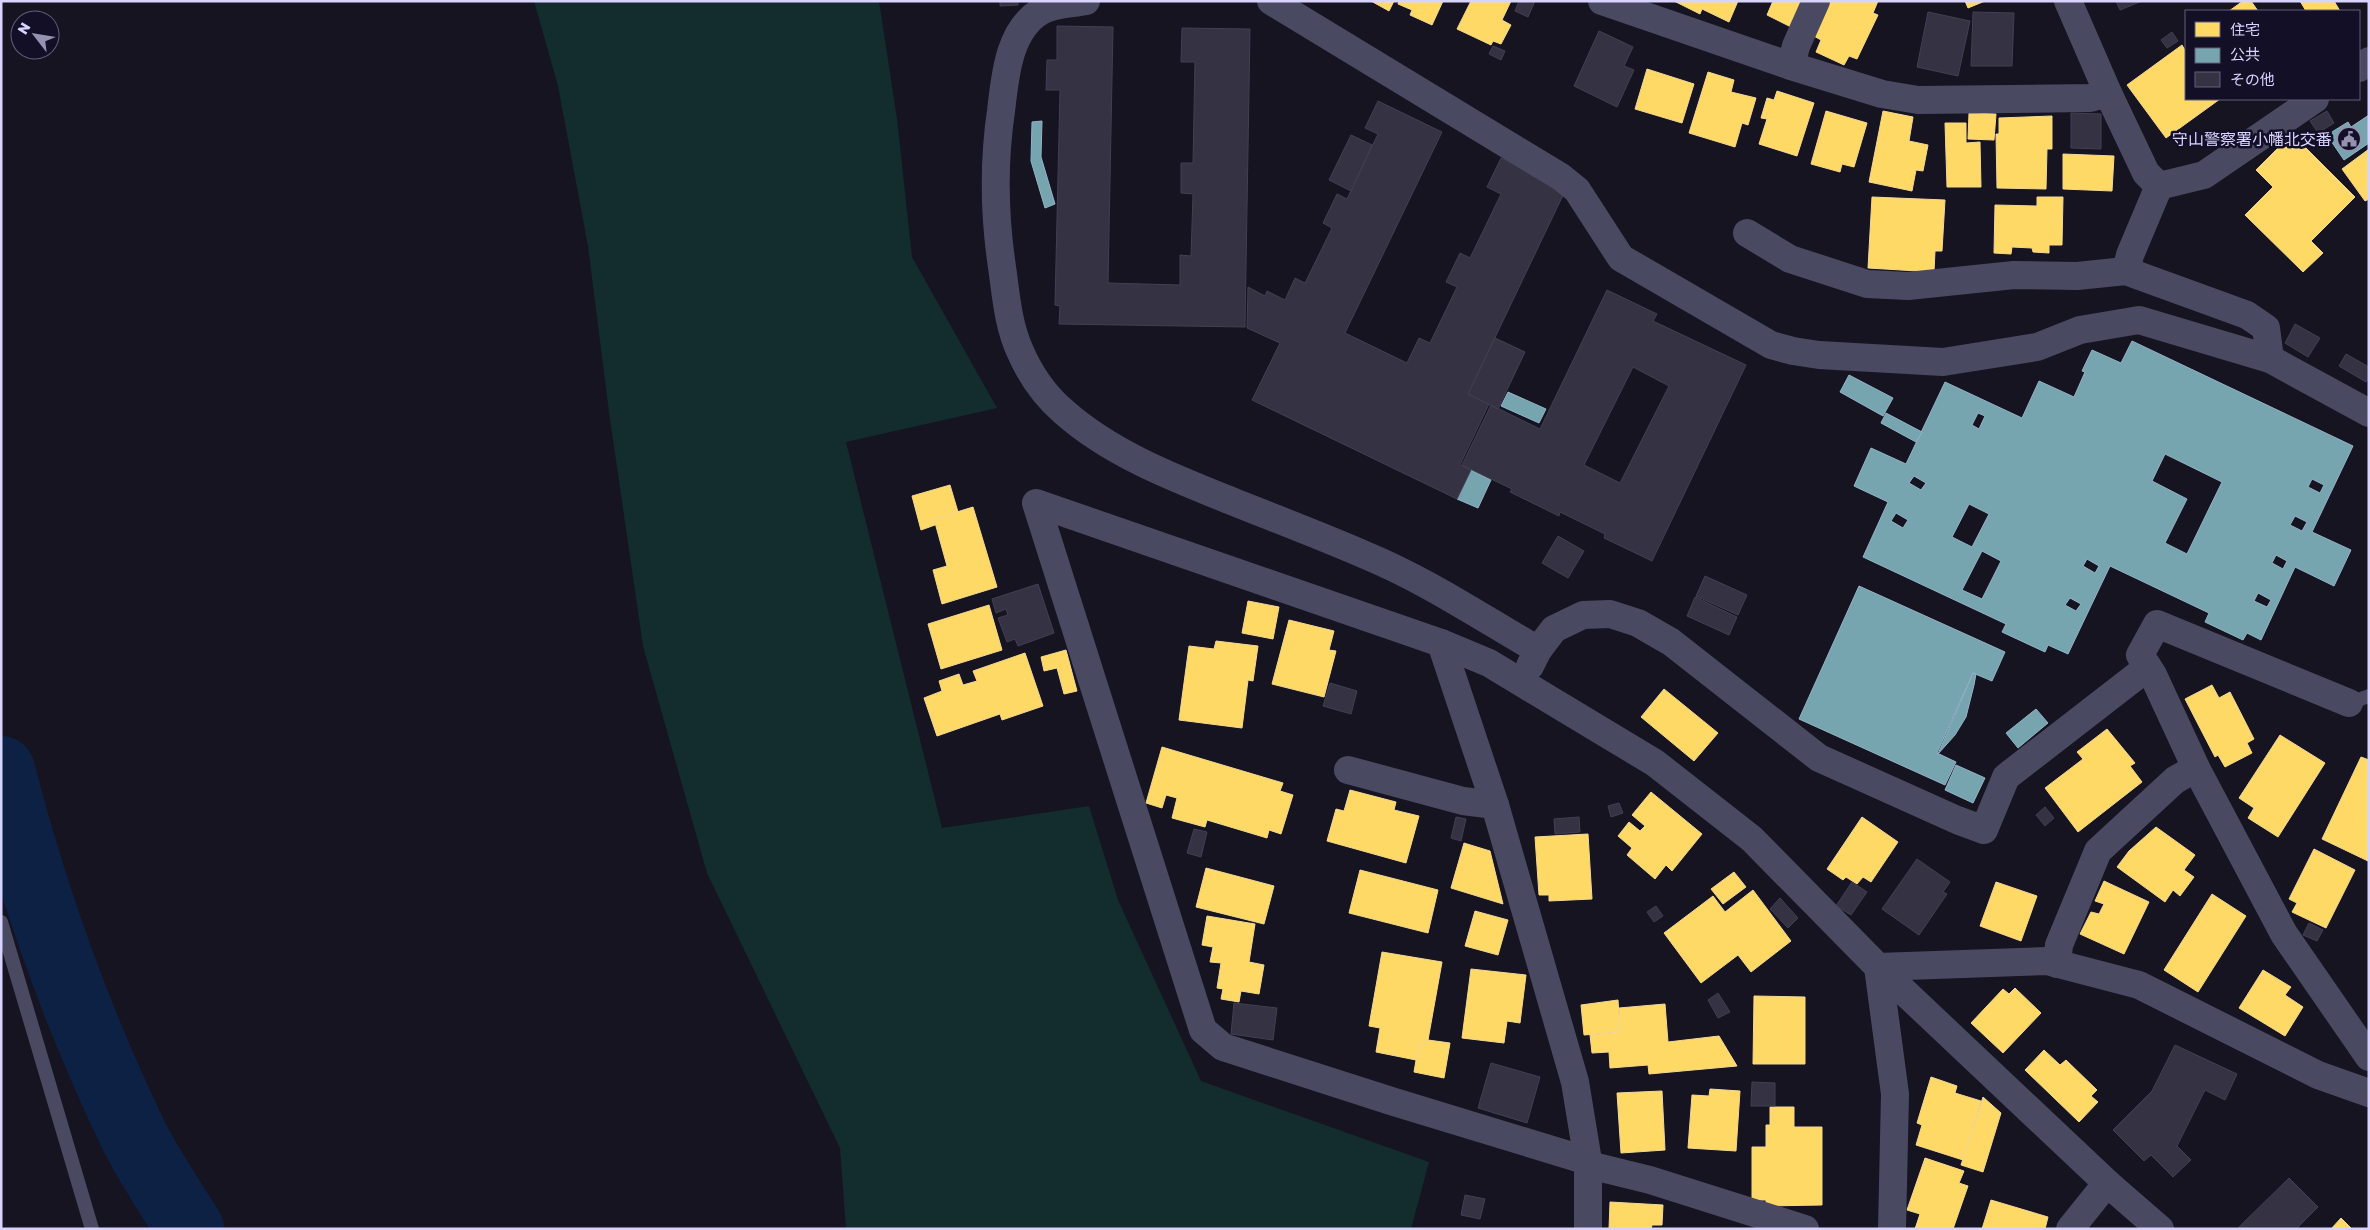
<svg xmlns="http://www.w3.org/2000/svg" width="2370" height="1230" font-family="'Golos Text','Noto Sans JP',sans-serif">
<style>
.green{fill:#132c2d}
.homes{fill:#ffd966;stroke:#f4d894}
.public{fill:#76a5af;stroke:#94b3c7;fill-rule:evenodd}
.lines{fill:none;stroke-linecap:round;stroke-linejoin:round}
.river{stroke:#0d2144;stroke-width:68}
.building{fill:#343243;stroke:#433f54;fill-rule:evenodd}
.service{stroke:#4a4962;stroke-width:14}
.minor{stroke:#4a4962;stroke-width:28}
.labels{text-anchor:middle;stroke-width:5;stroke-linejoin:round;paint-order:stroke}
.poi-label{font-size:16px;fill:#d9d4ff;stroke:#130f26;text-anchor:end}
</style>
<rect width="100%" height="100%" fill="#161421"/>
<path class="green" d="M534,1H879L897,119L912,257L997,408L846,442L942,828L1089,806L1118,900L1201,1081L1429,1162L1411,1229H846L840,1148L707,873L643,646L609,412L588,246L558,86Z"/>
<g class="homes">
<path d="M1371,1H1394L1389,11Z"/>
<path d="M1399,1H1443L1432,25L1410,15L1412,10L1398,4Z"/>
<path d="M1471,1H1511L1502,20L1511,25L1501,44L1493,41L1491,45L1457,29Z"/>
<path d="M1674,1H1738L1729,22L1702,9L1700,14Z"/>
<path d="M1773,1H1806L1793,28L1767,15Z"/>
<path d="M1828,1H1878L1873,13L1878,15L1857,59L1849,56L1844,65L1816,52L1821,40L1812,35Z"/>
<path d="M1965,1H1985L1968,8Z"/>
<path d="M2243,1H2251L2258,11H2229Z"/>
<path d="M2300,1H2334L2340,11H2306Z"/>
<path d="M2182,45L2186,52V99H2220L2166,138L2127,85Z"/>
<path d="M1647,69L1694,84L1682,123L1635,109Z"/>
<path d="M1708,72L1734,80L1731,92L1756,98L1748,125L1742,123L1735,147L1689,133Z"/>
<path d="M1777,91L1814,103L1797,156L1759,144L1767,119L1761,118L1767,98L1774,100Z"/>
<path d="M1826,111L1867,123L1854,167L1842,164L1840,172L1811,164Z"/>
<path d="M1883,111L1913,117L1909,141L1928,145L1923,171L1916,170L1912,191L1869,182Z"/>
<path d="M1969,113L1996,114L1994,140L1968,139Z"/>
<path d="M2052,116V149H2047L2046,189L1997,188L1996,134H1999V118Z"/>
<path d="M1945,123H1966V143L1980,142L1981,187H1947Z"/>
<path d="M2292,134L2355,197L2311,241L2323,253L2303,272L2245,215L2273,187L2256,170Z"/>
<path d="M2369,149V199L2365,201L2342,169Z"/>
<path d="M2063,154L2114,156L2112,191L2063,189Z"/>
<path d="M1872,197L1945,200L1942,251H1935L1934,272L1868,268Z"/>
<path d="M2037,197H2063L2062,245H2049V253L2033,252L2032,248L2012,247L2011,254L1994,253L1995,205L2037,206Z"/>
<path d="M950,485L958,512L934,519L935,525L921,530L912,496Z"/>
<path d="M973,507L997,587L942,604L933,570L947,566L934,519Z"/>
<path d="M1248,601L1279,607L1273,639L1242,633Z"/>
<path d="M989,605L1002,650L941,669L928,624Z"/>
<path d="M1289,620L1334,631L1329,650L1336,651L1324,697L1272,684Z"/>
<path d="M1216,641L1258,646L1253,681L1248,680L1242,728L1179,720L1189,646L1214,649Z"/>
<path d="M1066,650L1077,691L1064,694L1057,668L1044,671L1041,657Z"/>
<path d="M1025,653L1043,706L1002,720L1000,714L937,736L924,698L942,691L939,681L959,674L963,685L977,681L973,671Z"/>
<path d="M2212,685L2219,698L2230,692L2254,739L2247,743L2252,753L2225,767L2218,755L2215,757L2185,699Z"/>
<path d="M1664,689L1718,733L1694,761L1641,717Z"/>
<path d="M2107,729L2135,763L2130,766L2142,782L2078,832L2045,788L2083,759L2077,752Z"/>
<path d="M2280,735L2325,763L2278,837L2248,818L2254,808L2239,798Z"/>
<path d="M1162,747L1283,783L1280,791L1293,795L1281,834L1269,830L1267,838L1207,820L1205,827L1172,818L1177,798L1166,795L1162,808L1146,803Z"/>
<path d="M2361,757L2369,760L2368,861L2322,839Z"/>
<path d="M1350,790L1396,802L1394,810L1419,816L1406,863L1327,841L1336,809L1344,811Z"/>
<path d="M1651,792L1702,834L1672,871L1666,865L1655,879L1627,855L1632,848L1618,836L1629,822L1640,831L1645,826L1632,815Z"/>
<path d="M1862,817L1898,842L1871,882L1863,877L1857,884L1846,877L1843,880L1827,869Z"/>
<path d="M2156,827L2195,855L2184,870L2194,877L2180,896L2173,890L2165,902L2117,867L2129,851Z"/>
<path d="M1588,834L1592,899L1549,901V895H1539L1535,837Z"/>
<path d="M1464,843L1490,851L1503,904L1451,888Z"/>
<path d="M2314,849L2355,870L2326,928L2292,912L2297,903L2289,899Z"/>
<path d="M1206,868L1274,886L1264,924L1196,907Z"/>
<path d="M1360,870L1438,890L1428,933L1349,913Z"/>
<path d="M1734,872L1746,887L1723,904L1711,889Z"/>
<path d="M2104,881L2149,902L2124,954L2080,934L2091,912L2099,914L2104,904L2095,901Z"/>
<path d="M1996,882L2037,896L2021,941L1980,926Z"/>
<path d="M1753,890L1791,941L1751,972L1738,955L1701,983L1664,933L1713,896L1725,912Z"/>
<path d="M2212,894L2246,916L2198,992L2164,970Z"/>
<path d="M1475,911L1508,920L1498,955L1465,946Z"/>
<path d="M1207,916L1255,924L1249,962L1264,965L1259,994L1241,991L1239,1002L1221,999L1223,989L1217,988L1221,963L1210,962L1213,947L1202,945Z"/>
<path d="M1382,952L1442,962L1428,1040L1427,1044L1419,1043L1416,1060L1376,1052L1380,1028L1369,1026Z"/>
<path d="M1471,969L1526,975L1520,1023L1507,1021L1504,1043L1462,1038Z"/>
<path d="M2263,970L2291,987L2285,995L2303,1007L2285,1036L2239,1008Z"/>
<path d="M2015,988L2041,1013L2003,1053L1971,1023L2003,989L2009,994Z"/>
<path d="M1754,996L1805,997V1064H1753Z"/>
<path d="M1618,1000L1620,1032L1584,1035L1581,1005Z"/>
<path d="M1665,1004L1668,1042L1719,1036L1737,1066L1649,1074L1648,1065L1610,1068L1609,1052L1592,1053L1590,1035L1620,1032L1619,1008Z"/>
<path d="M1428,1040L1450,1043L1444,1078L1414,1072L1419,1043L1427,1044Z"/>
<path d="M2044,1050L2060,1065L2066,1060L2097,1090L2091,1096L2098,1102L2079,1122L2025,1070Z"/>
<path d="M1931,1077L1957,1086L1955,1093L1981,1101L1963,1160L1916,1145L1922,1125L1917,1123Z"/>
<path d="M1710,1089L1740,1091L1736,1151L1688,1148L1692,1095L1709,1096Z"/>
<path d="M1662,1091L1665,1150L1621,1153L1617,1093Z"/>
<path d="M1983,1097L2001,1113L1983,1172L1961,1165Z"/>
<path d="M1770,1107H1794V1127H1822V1205L1766,1206V1200H1752V1147H1766V1125H1770Z"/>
<path d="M1925,1158L1964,1171L1959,1183L1968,1186L1953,1229H1915L1920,1214L1907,1210Z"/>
<path d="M1991,1200L2048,1217L2045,1229H1982Z"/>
<path d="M1610,1202L1663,1205L1662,1225H1652L1651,1229H1609Z"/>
<path d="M2341,1218L2352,1229H2331Z"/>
</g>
<g class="public">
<path d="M2369,115V143L2344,160L2327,135L2348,122L2351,127Z"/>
<path d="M1042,121L1041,157L1055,204L1045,208L1031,161L1032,122Z"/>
<path d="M2132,341L2353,446L2312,532L2351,550L2334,586L2295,567L2261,640L2247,633L2243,640L2205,622L2209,613L2110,566L2068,654L2048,645L2045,652L2002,632L2006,624L1863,557L1888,502L1854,486L1871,448L1906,464L1945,382L2022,418L2039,381L2074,397L2085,372L2082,371L2092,350L2121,363ZM1978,413L1985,416L1979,429L1972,425ZM2165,454L2222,482L2187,554L2165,543L2187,499L2152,481ZM1914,476L1926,483L1921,490L1909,483ZM2312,479L2324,485L2320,493L2308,487ZM1969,504L1989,514L1972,547L1952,537ZM1896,513L1908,520L1903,528L1891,521ZM2295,516L2307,522L2302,531L2290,525ZM1982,551L2001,561L1982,599L1962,590ZM2276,555L2287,561L2283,569L2272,563ZM2087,559L2099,566L2095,573L2083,566ZM2258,593L2271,600L2267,607L2254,601ZM2070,598L2081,604L2076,611L2065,605Z"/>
<path d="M1849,375L1893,398L1883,416L1840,392Z"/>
<path d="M1508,392L1546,409L1539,423L1501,406Z"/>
<path d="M1886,413L1922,432L1916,442L1881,423Z"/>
<path d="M1471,470L1491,480L1478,508L1457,499Z"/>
<path d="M1859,586L2005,652L1992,681L1973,673L1937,753L1956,762L1945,785L1799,719Z"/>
<path d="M1973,673L1976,674L1974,685L1966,717L1955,735L1938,754Z"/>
<path d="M2036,709L2048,723L2018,748L2006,733Z"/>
<path d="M1956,765L1985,778L1973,803L1945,790Z"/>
</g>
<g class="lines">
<path class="river" d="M1,770C33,894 77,1018 133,1134C149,1167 171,1198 190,1229"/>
</g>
<g class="building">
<path d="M1000,1H1018V5L1000,6Z"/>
<path d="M1519,1H1535L1528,17L1515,11Z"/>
<path d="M2116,1H2142L2120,10Z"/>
<path d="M1928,12L1970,21L1958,76L1917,67Z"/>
<path d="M1973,12L2014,13L2012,66H1971Z"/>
<path d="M1057,26L1113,27L1108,283L1180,285V255L1191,256L1193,194L1181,193V163H1193L1195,62H1181L1182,28L1250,29L1245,327L1059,324L1060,306L1055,305L1060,90H1046L1047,60H1057Z"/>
<path d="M1599,31L1633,47L1624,66L1634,70L1617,107L1574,86Z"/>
<path d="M2172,32L2178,41L2167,48L2161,40Z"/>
<path d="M1493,46L1505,51L1501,60L1489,54Z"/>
<path d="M1378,101L1442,132L1345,333L1407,363L1419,338L1430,343L1457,287L1446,282L1460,253L1470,258L1501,194L1487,187L1501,158L1566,189L1468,394L1489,404L1460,465L1471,470L1457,499L1252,400L1280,343L1247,328L1248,287L1265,296L1267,291L1285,300L1295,278L1305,283L1332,228L1323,223L1337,194L1347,199L1378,134L1365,128Z"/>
<path d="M2327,111L2334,123L2318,133L2310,121Z"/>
<path d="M2071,113L2101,114V149L2071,148Z"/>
<path d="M1351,135L1372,145L1351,191L1329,180Z"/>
<path d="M1607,290L1657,314L1653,321L1746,365L1652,561L1604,538L1605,534L1560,512L1559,516L1510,492L1512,489L1462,465L1491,405L1540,429ZM1633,367L1669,386L1620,483L1584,465Z"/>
<path d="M2295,324L2320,338L2308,357L2285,343Z"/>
<path d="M1495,338L1525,352L1498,409L1468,394Z"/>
<path d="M2346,354L2369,367V378L2366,382L2339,366Z"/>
<path d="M1558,536L1584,551L1568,578L1542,563Z"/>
<path d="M1705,576L1747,595L1738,615L1696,596Z"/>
<path d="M1038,584L1054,633L1018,646L1015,639L1007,642L998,618L1008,615L1006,609L996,613L992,599Z"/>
<path d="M1695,597L1737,617L1729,635L1687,616Z"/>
<path d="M1330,683L1357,691L1351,714L1323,706Z"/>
<path d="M1619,803L1623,813L1611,817L1608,806Z"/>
<path d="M2045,807L2054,818L2045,826L2036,815Z"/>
<path d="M1456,817L1466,819L1461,841L1451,838Z"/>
<path d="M1579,817L1580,832L1555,834L1554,819Z"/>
<path d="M1194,829L1207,832L1201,857L1187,853Z"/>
<path d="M1917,859L1950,882L1943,892L1947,894L1919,935L1882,909Z"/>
<path d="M1852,882L1867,892L1851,915L1836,906Z"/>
<path d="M1780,898L1798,918L1788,928L1770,909Z"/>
<path d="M1656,906L1663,916L1654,922L1647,912Z"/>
<path d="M2309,923L2323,930L2317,941L2303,935Z"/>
<path d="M1718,993L1730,1012L1718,1018L1708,1000Z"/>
<path d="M1234,1003L1277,1008L1273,1040L1231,1034Z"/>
<path d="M2175,1045L2237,1074L2225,1100L2205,1090L2177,1146L2191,1160L2173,1177L2151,1155L2144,1161L2113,1130L2152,1091Z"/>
<path d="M1491,1063L1540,1077L1527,1123L1478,1108Z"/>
<path d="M1752,1082L1775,1083V1106H1751Z"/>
<path d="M2289,1178L2318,1207L2296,1229H2237Z"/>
<path d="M1465,1195L1485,1199L1480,1219L1461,1215Z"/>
</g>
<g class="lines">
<g class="service">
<path d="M2349,703L2369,696"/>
<path d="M1,922L92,1229"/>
</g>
<g class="minor">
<path d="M1086,1C1071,4 1054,4 1041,11C1008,30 1005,78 1001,111C993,165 994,213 1002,267C1006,295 1008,325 1020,351C1030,374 1045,396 1064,412C1109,452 1169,476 1224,498C1271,517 1319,535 1365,555C1426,580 1482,618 1538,650"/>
<path d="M1271,1L1561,177L1577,190L1621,258L1771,345L1793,351L1819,355L1943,362L2037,347L2080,330L2139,320L2270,359L2369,413"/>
<path d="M1602,1L1791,66L1882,94L1918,100L2090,98L2108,93L2146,173L2159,186L2204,175L2315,99"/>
<path d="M2068,1L2108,93"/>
<path d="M1791,66L1796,46L1816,1"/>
<path d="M2359,68L2369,61"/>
<path d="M1747,233L1790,259L1867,284L1908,286L2014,275L2077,276L2126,271L2247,315L2266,328L2270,359"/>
<path d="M2126,271L2130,255L2159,186"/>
<path d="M1441,643L1495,805L1575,1082L1588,1161V1229"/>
<path d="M1530,666L1538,650L1554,629L1583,615L1610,614L1638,623L1671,642L1819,758L1957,820L1984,830L2006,777L2148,667"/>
<path d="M2349,703L2157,624L2140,655L2153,675L2196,768L2284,934L2369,1057"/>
<path d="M1348,770L1463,801L1495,805"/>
<path d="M2057,964L2059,945L2098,851L2175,780L2196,768"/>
<path d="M1878,967L2047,961L2139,985L2318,1075L2369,1093"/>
<path d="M1878,967L1895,1094L1892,1229"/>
<path d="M1588,1161L1391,1101L1223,1047L1203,1030L1036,503L1441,643L1489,663L1655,763L1752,839L1878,967L2107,1183L2160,1229"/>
<path d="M1589,1165L1650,1180L1805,1229"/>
<path d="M2070,1229L2107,1183"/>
</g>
</g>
<defs>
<g id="civic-ring" transform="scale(1.25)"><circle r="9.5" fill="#130f26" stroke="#9591b1" stroke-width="1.5"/><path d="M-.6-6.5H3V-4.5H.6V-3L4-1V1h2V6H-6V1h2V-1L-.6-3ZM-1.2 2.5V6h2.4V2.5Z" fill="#9591b1"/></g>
</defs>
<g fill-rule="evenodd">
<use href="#civic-ring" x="2349" y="139"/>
</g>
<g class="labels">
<g class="poi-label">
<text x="2332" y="145">守山警察署小幡北交番</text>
</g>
</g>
<rect width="2370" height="1230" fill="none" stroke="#d9d4ff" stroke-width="5"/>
<rect x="2185" y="10" width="175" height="90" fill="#130f26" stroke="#625e7d"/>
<rect x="2195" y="22" width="25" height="15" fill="#ffd966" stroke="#625e7d"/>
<text x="2230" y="35" font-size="15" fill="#d9d4ff">住宅</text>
<rect x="2195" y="48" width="25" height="15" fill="#76a5af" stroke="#625e7d"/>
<text x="2230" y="60" font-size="15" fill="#d9d4ff">公共</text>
<rect x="2195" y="72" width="25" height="15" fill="#343243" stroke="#625e7d"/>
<text x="2230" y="85" font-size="15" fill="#d9d4ff">その他</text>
<g transform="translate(35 35) rotate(301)"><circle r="24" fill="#130f26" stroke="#625e7d"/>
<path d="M0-4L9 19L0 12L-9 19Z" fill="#9591b1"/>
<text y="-8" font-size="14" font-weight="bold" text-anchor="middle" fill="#d9d4ff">N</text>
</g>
</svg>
